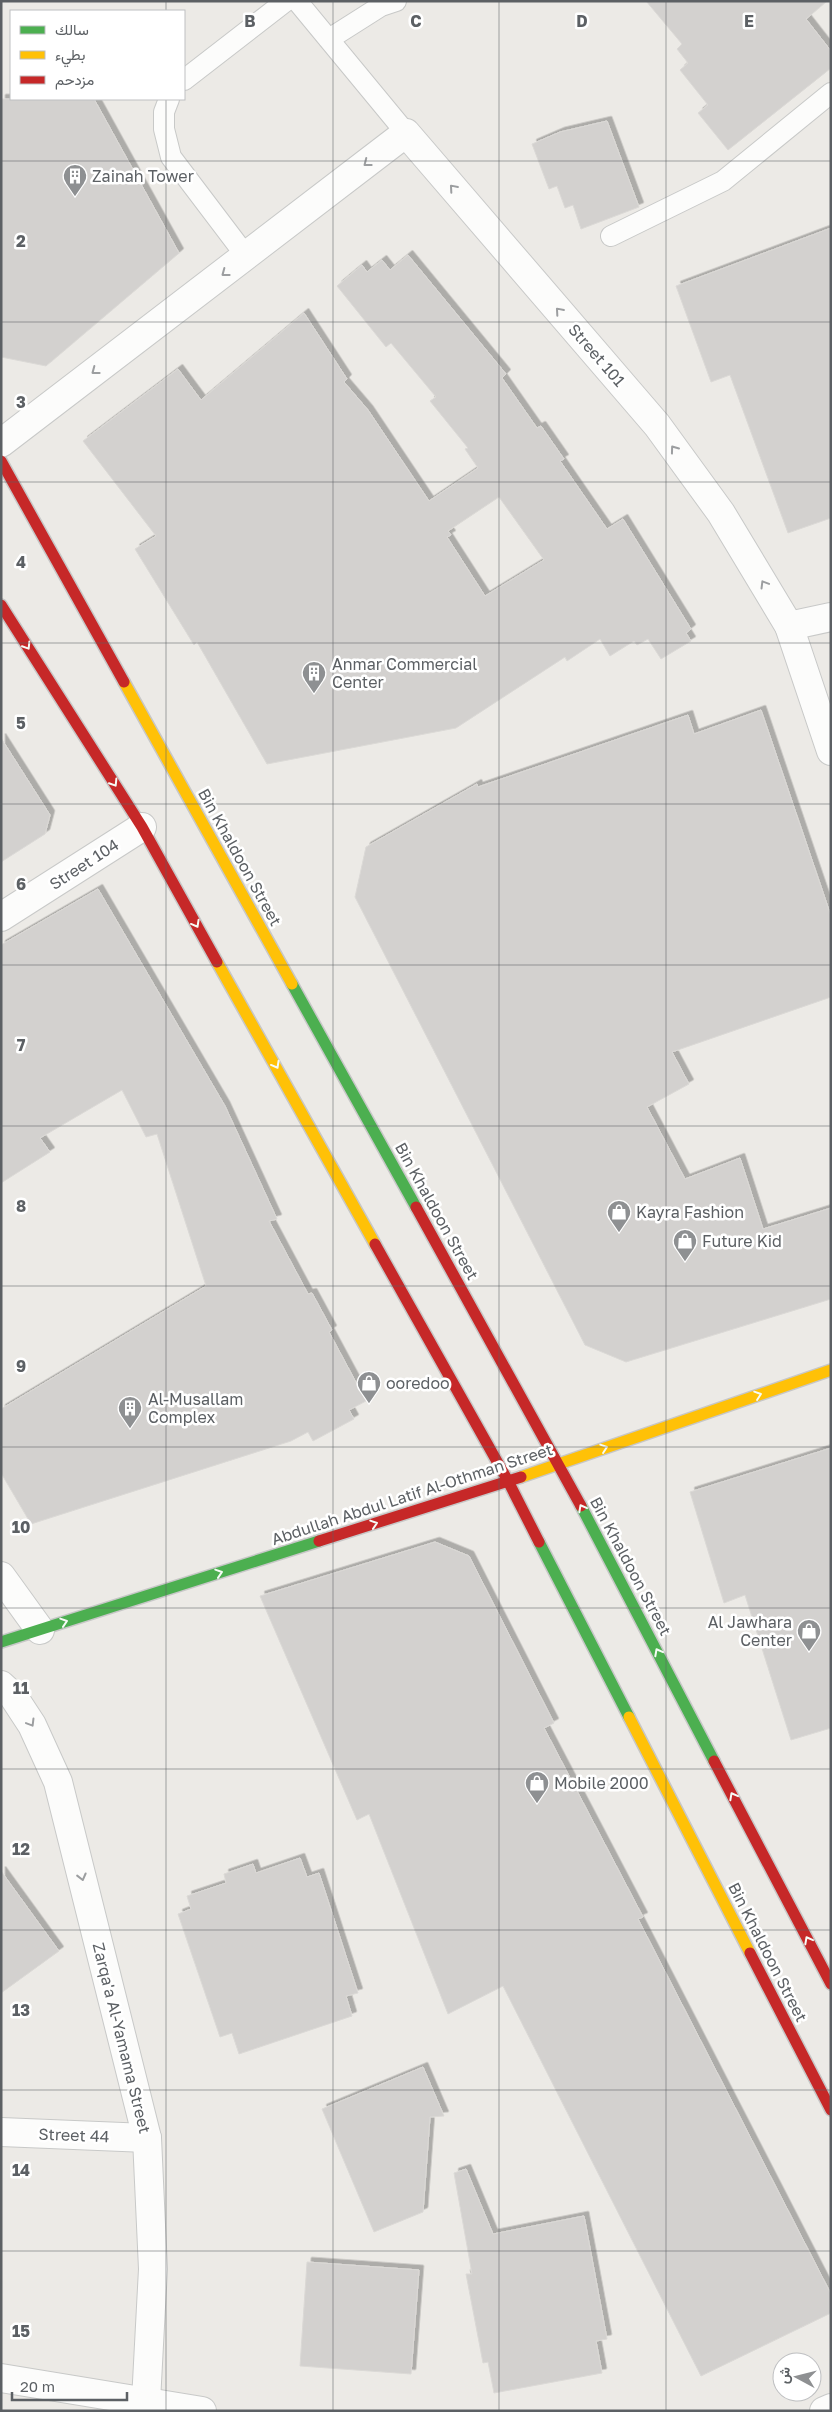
<svg xmlns="http://www.w3.org/2000/svg" width="832" height="2412" font-family="'Golos Text',Vazirmatn,sans-serif">
<style>
.building{fill:#d3d1cf;stroke:#dbd9d6;fill-rule:evenodd;filter:url(#shadow)}
.lines{fill:none;stroke-linecap:round;stroke-linejoin:round}
.lane-casing{stroke:#c8c9c8;stroke-width:22}
.street-casing{stroke:#c8c9c8;stroke-width:30}
.fast-casing{stroke:#c7c7c7;stroke-width:14}
.slow-casing{stroke:#c7c7c7;stroke-width:14}
.jam-casing{stroke:#c7c7c7;stroke-width:14}
.lane{stroke:#fcfcfb;stroke-width:20}
.street{stroke:#fcfcfb;stroke-width:28}
.fast{stroke:#4caf50;stroke-width:11}
.slow{stroke:#ffc107;stroke-width:11}
.jam{stroke:#c62828;stroke-width:11}
.oneway{stroke:#9c9ea0}
.oneway2{stroke:#f6fbf6}
.grid{fill:none;stroke:#5c6064;stroke-width:1;stroke-opacity:0.55}
.labels{text-anchor:middle;stroke-width:5;stroke-linejoin:round;paint-order:stroke}
.poi-label{font-size:16px;fill:#5c6064;stroke:#fff;text-anchor:start}
.street-label{font-size:16px;fill:#5c6064;stroke:#fff}
.grid-label{font-size:16px;text-anchor:middle;font-weight:bold;fill:#5c6064;stroke:#fff;stroke-width:5;stroke-linejoin:round;paint-order:stroke}
</style>
<defs>
<filter id="shadow"><feDropShadow dx="4.5" dy="-4.5" stdDeviation="0" flood-color="#0004"/></filter>
</defs>
<rect width="100%" height="100%" fill="#eceae6"/>
<g class="building">
<path d="M646,1H827L806,19L831,51V68L728,150L698,113L708,105L680,70L688,63L677,49L682,44Z"/>
<path d="M1,99H94L179,253L46,366L1,357Z"/>
<path d="M607,121L639,207L581,229L573,205L565,208L557,186L549,189L532,144L560,132Z"/>
<path d="M831,228V518L788,533L730,375L711,382L676,286Z"/>
<path d="M408,255L506,374L502,378L537,428L541,426L564,459L560,461L607,529L623,519L691,629L686,633L691,641L661,659L648,639L637,645L634,641L610,656L600,639L567,661L565,657L456,728L267,764L197,642L194,645L135,549L156,536L83,441L178,369L201,400L304,313L347,379L344,382L368,410L429,501L478,468L465,449L468,448L430,401L436,397L391,343L386,347L337,286L362,265L367,272L382,260L390,270ZM499,497L544,560L485,596L447,537L451,535L448,531Z"/>
<path d="M761,710L831,916V997L672,1052L689,1084L647,1107L685,1179L740,1158L763,1229L831,1208V1299L626,1362L585,1345L355,897L366,847L477,784L478,787L688,715L694,734Z"/>
<path d="M1,738L50,815L45,834L1,862Z"/>
<path d="M98,889L225,1106L277,1219L269,1221L308,1294L312,1293L332,1330L329,1332L366,1401L349,1410L354,1419L313,1441L308,1432L291,1441L31,1524L1,1473V1409L206,1286L157,1134L146,1137L122,1090L40,1138L50,1152L1,1183V945Z"/>
<path d="M831,1448V1728L791,1740L745,1595L724,1603L690,1492Z"/>
<path d="M435,1542L469,1556L554,1723L544,1728L643,1917L638,1919L831,2294V2313L701,2376L503,1986L448,2014L369,1814L357,1820L260,1596Z"/>
<path d="M300,1858L307,1877L319,1873L358,1993L346,1996L352,2016L239,2054L232,2033L220,2037L178,1914L191,1909L187,1896L226,1883L224,1874L253,1864L256,1873Z"/>
<path d="M1,1871L59,1951L1,1993Z"/>
<path d="M423,2067L444,2116L430,2117L423,2212L374,2232L322,2109Z"/>
<path d="M466,2169L493,2234L584,2216L607,2339L596,2341L602,2373L494,2393L488,2362L483,2363L466,2274H472L454,2173Z"/>
<path d="M307,2262L419,2270L411,2374L300,2366Z"/>
</g>
<g class="lines">
<g class="lane-casing">
<g id="lane">
<path d="M297,1L406,133"/>
<path d="M329,39L381,6L396,1"/>
<path d="M184,80L286,1"/>
<path d="M169,99L164,112V129L171,157L246,256"/>
<path d="M611,236L723,181L831,93"/>
</g>
</g>
<g class="street-casing">
<g id="street">
<path d="M1,443L406,133L657,425L721,513L789,626L831,751"/>
<path d="M789,626L831,617"/>
<path d="M1,917L142,827"/>
<path d="M1,1576L40,1630"/>
<path d="M1,1685L13,1696L32,1725L58,1782L147,2138L153,2269L146,2401L147,2411"/>
<path d="M1,2132L147,2138"/>
<path d="M1,2378L202,2411"/>
<path d="M824,2411L831,2408"/>
</g>
</g>
<g class="fast-casing">
<g id="fast">
<path d="M292,984L416,1207"/>
<path d="M581,1506L714,1761"/>
<path d="M539,1542L629,1717"/>
<path d="M1,1642L319,1541"/>
</g>
</g>
<g class="slow-casing">
<g id="slow">
<path d="M124,682L292,984"/>
<path d="M217,962L375,1244"/>
<path d="M521,1477L831,1370"/>
<path d="M629,1717L750,1953"/>
</g>
</g>
<g class="jam-casing">
<g id="jam">
<path d="M1,461L124,682"/>
<path d="M1,605L142,827L217,962"/>
<path d="M416,1207L581,1506"/>
<path d="M375,1244L508,1481L539,1542"/>
<path d="M319,1541L521,1477"/>
<path d="M714,1761L831,1984"/>
<path d="M750,1953L831,2110"/>
</g>
</g>
<use href="#lane" class="lane"/>
<use href="#street" class="street"/>
<use href="#fast" class="fast"/>
<use href="#slow" class="slow"/>
<use href="#jam" class="jam"/>
</g>
<defs><path id="oneway-chevron" d="M-2-3.5L2.5 0L-2 3.5" fill="none" stroke-width="1.6" stroke-linecap="round" stroke-linejoin="round" transform="scale(1.25)"/></defs>
<g class="oneway">
<use href="#oneway-chevron" transform="translate(367 163) rotate(142)"/>
<use href="#oneway-chevron" transform="translate(453 188) rotate(-131)"/>
<use href="#oneway-chevron" transform="translate(225 273) rotate(143)"/>
<use href="#oneway-chevron" transform="translate(559 311) rotate(-131)"/>
<use href="#oneway-chevron" transform="translate(95 371) rotate(143)"/>
<use href="#oneway-chevron" transform="translate(674 449) rotate(-126)"/>
<use href="#oneway-chevron" transform="translate(764 584) rotate(-121)"/>
<use href="#oneway-chevron" transform="translate(31 1723) rotate(59)"/>
<use href="#oneway-chevron" transform="translate(82 1877) rotate(76)"/>
</g>
<g class="oneway2">
<use href="#oneway-chevron" transform="translate(27 646) rotate(58)"/>
<use href="#oneway-chevron" transform="translate(114 783) rotate(58)"/>
<use href="#oneway-chevron" transform="translate(196 924) rotate(61)"/>
<use href="#oneway-chevron" transform="translate(276 1065) rotate(61)"/>
<use href="#oneway-chevron" transform="translate(758 1395) rotate(-19)"/>
<use href="#oneway-chevron" transform="translate(604 1448) rotate(-19)"/>
<use href="#oneway-chevron" transform="translate(582 1508) rotate(-118)"/>
<use href="#oneway-chevron" transform="translate(374 1524) rotate(-18)"/>
<use href="#oneway-chevron" transform="translate(219 1573) rotate(-18)"/>
<use href="#oneway-chevron" transform="translate(64 1622) rotate(-18)"/>
<use href="#oneway-chevron" transform="translate(658 1652) rotate(-118)"/>
<use href="#oneway-chevron" transform="translate(733 1796) rotate(-118)"/>
<use href="#oneway-chevron" transform="translate(808 1940) rotate(-118)"/>
</g>
<path class="grid" d="M166,1V11M333,1V2411M499,1V2411M666,1V2411M166,99V2411M1,161H831M1,322H831M1,482H831M1,643H831M1,804H831M1,965H831M1,1126H831M1,1286H831M1,1447H831M1,1608H831M1,1769H831M1,1930H831M1,2090H831M1,2251H831"/>
<defs>
<g id="building-pin" transform="scale(1.25)"><path d="M0 17L-7.5 6A9.5 9.5 0 1 1 7.5 6Z" fill="#8e9092" stroke="#fff"/><path d="M-4-6H4V6H1V3H-1V6H-4ZM-2.5-4.3h1.7v1.8h-1.7ZM.8-4.3h1.7v1.8H.8ZM-2.5-1h1.7V.8h-1.7ZM.8-1h1.7V.8H.8Z" fill="#fff"/></g>
<g id="shop-pin" transform="scale(1.25)"><path d="M0 17L-7.5 6A9.5 9.5 0 1 1 7.5 6Z" fill="#8e9092" stroke="#fff"/><path d="M-5-2.5h2.3a2.7 3.5 0 0 1 5.4 0H5L5.5 6h-11ZM-1.5-2.5h3a1.5 2.3 0 0 0-3 0Z" fill="#fff"/></g>
</defs>
<g fill-rule="evenodd">
<use href="#building-pin" x="75" y="176"/>
<use href="#building-pin" x="314" y="673"/>
<use href="#shop-pin" x="619" y="1212"/>
<use href="#shop-pin" x="685" y="1241"/>
<use href="#shop-pin" x="369" y="1383"/>
<use href="#building-pin" x="130" y="1408"/>
<use href="#shop-pin" x="809" y="1631"/>
<use href="#shop-pin" x="537" y="1783"/>
</g>
<g class="labels">
<g class="poi-label">
<text x="92" y="182">Zainah Tower</text>
<text x="332" y="670">Anmar Commercial<tspan x="332" dy="18">Center</tspan></text>
<text x="636" y="1218">Kayra Fashion</text>
<text x="702" y="1247">Future Kid</text>
<text x="386" y="1389">ooredoo</text>
<text x="148" y="1405">Al-Musallam<tspan x="148" dy="18">Complex</tspan></text>
<text x="792" y="1628" text-anchor="end">Al Jawhara<tspan x="792" dy="18">Center</tspan></text>
<text x="554" y="1789">Mobile 2000</text>
</g>
<g class="street-label">
<text transform="translate(597 355) rotate(49)" y="6">Street 101</text>
<text transform="translate(240 857) rotate(61)" y="6">Bin Khaldoon Street</text>
<text transform="translate(84 864) rotate(-33)" y="6">Street 104</text>
<text transform="translate(437 1211) rotate(61)" y="6">Bin Khaldoon Street</text>
<text transform="translate(412 1494) rotate(-18)" y="6">Abdullah Abdul Latif Al-Othman Street</text>
<text transform="translate(631 1566) rotate(62)" y="6">Bin Khaldoon Street</text>
<text transform="translate(768 1952) rotate(63)" y="6">Bin Khaldoon Street</text>
<text transform="translate(122 2038) rotate(76)" y="6">Zarqa'a Al-Yamama Street</text>
<text transform="translate(74 2135) rotate(2)" y="6">Street 44</text>
</g>
</g>
<g class="grid-label">
<text x="250" y="27">B</text>
<text x="416" y="27">C</text>
<text x="582" y="27">D</text>
<text x="749" y="27">E</text>
<text x="21" y="247">2</text>
<text x="21" y="408">3</text>
<text x="21" y="568">4</text>
<text x="21" y="729">5</text>
<text x="21" y="890">6</text>
<text x="21" y="1051">7</text>
<text x="21" y="1212">8</text>
<text x="21" y="1372">9</text>
<text x="21" y="1533">10</text>
<text x="21" y="1694">11</text>
<text x="21" y="1855">12</text>
<text x="21" y="2016">13</text>
<text x="21" y="2176">14</text>
<text x="21" y="2337">15</text>
</g>
<rect width="832" height="2412" fill="none" stroke="#5c6064" stroke-width="5"/>
<rect x="10" y="10" width="175" height="90" fill="#ffffff" stroke="#bebfc1"/>
<rect x="20" y="26" width="25" height="8" fill="#4caf50" stroke="#bebfc1"/>
<text x="55" y="35" font-size="15" fill="#5c6064">سالك</text>
<rect x="20" y="51" width="25" height="8" fill="#ffc107" stroke="#bebfc1"/>
<text x="55" y="60" font-size="15" fill="#5c6064">بطيء</text>
<rect x="20" y="76" width="25" height="8" fill="#c62828" stroke="#bebfc1"/>
<text x="55" y="85" font-size="15" fill="#5c6064">مزدحم</text>
<g transform="translate(797 2377) rotate(277)"><circle r="24" fill="#ffffff" stroke="#bebfc1"/>
<path d="M0-4L9 19L0 12L-9 19Z" fill="#8e9092"/>
<text y="-8" font-size="14" font-weight="bold" text-anchor="middle" fill="#5c6064">ش</text>
</g>
<path d="M12 2392v8h115v-8" fill="none" stroke="#5c6064" stroke-width="2.5"/>
<text x="20" y="2392" font-size="15" fill="#5c6064" stroke="#ffffff" stroke-width="4" paint-order="stroke">20 m</text>
</svg>
